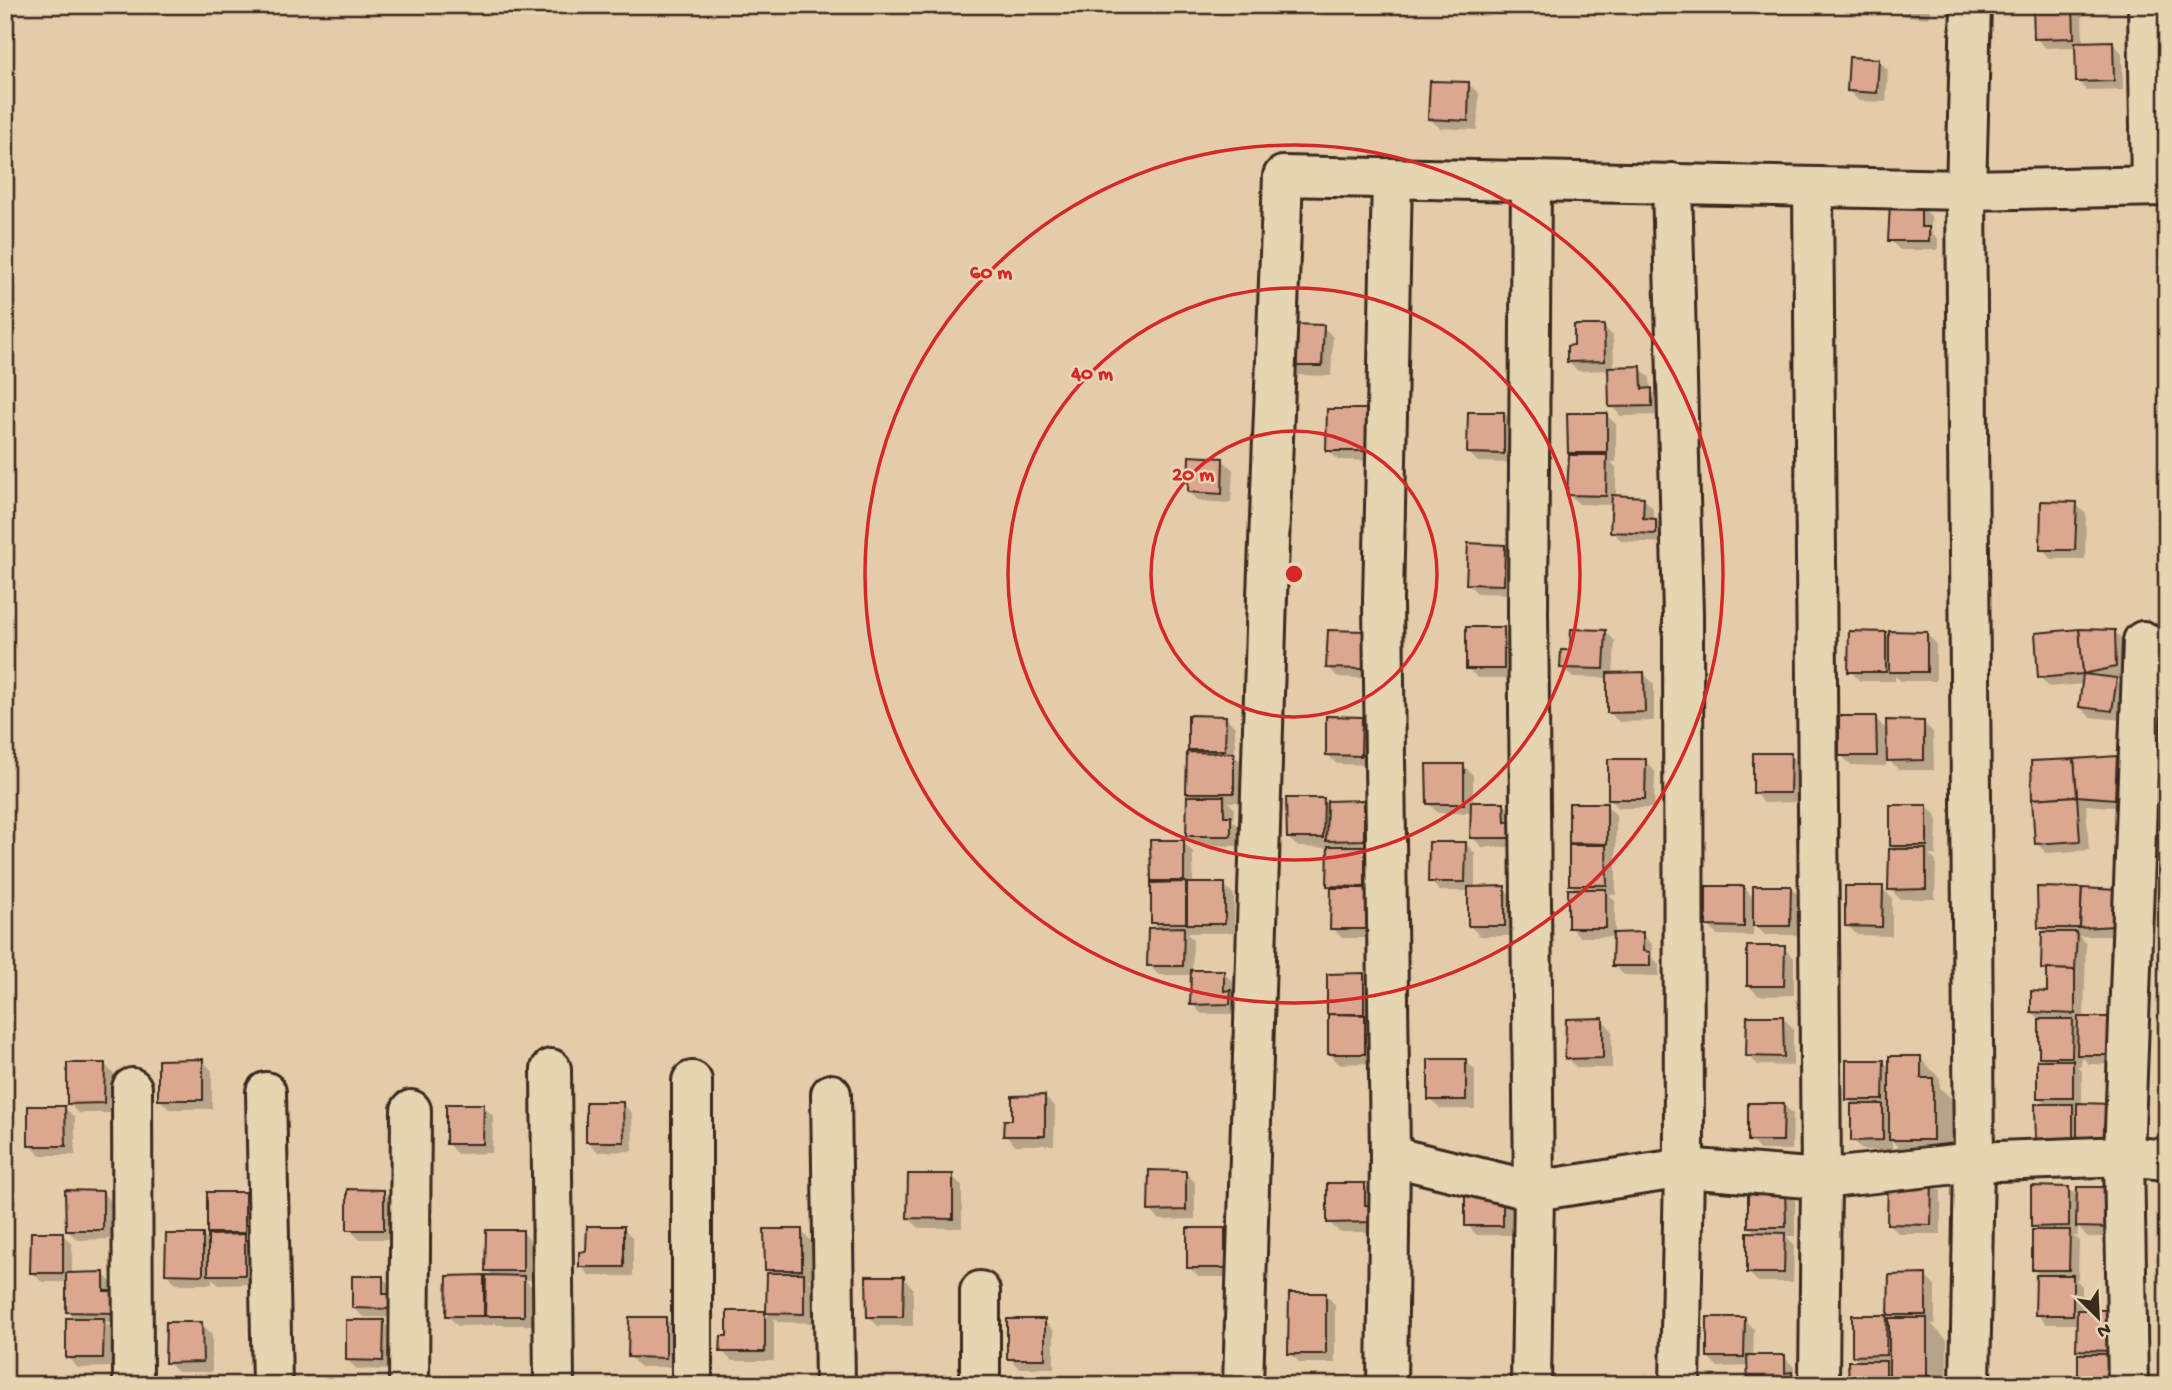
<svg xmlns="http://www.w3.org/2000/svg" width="2172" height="1390" font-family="'Gochi Hand',sans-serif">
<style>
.shadow{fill:#0003}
.building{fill:#dba790;stroke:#3b2a1e;stroke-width:2}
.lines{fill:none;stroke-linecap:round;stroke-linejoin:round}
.minor-casing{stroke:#3b2a1e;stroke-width:44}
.minor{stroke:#e6d5b2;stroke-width:38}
.ring{fill:none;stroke:#d62828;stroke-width:3.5}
.centre{fill:#d62828;stroke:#e6d5b2;stroke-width:3.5}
.ring-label{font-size:21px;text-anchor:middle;font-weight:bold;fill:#d62828;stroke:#e6d5b2;stroke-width:5;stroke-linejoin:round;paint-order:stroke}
</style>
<rect width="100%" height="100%" fill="#e4ccab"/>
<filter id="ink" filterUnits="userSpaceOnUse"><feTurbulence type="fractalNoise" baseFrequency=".0143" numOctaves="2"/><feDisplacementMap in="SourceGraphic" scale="14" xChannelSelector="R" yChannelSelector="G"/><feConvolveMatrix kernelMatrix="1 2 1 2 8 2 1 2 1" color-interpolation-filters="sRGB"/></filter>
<g filter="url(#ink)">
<g class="shadow">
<path d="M1895,5H1931L1929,18L1905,16Z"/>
<path d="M2035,5H2077L2082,11L2083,43H2112L2122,53L2123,90L2087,91L2078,81L2077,47L2046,48L2036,38Z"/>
<path d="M1878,60L1888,70L1886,102L1859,101L1849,91Z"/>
<path d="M1469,84L1479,94L1477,130L1440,128L1430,119Z"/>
<path d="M1921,206L1931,216V231L1938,239V250H1900L1890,240Z"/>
<path d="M1323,327L1333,337L1331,376L1298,375L1289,365Z"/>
<path d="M1604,327L1613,336L1614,369L1640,368L1650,378L1651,390L1661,400V415L1621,416L1611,406L1610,370L1578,371L1568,362L1576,347Z"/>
<path d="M1365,411L1375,421L1382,461L1338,460L1328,450Z"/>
<path d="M1504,413L1513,423V463L1478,462L1468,452Z"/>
<path d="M1606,415L1616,424V462H1611L1616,467V497L1643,498L1653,508V520H1656L1666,530L1665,543L1622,541L1612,531L1613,505L1579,504L1569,495L1574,457L1569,452Z"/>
<path d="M1223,460L1233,470L1231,503L1199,501L1189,491Z"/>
<path d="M2076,504L2086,514L2085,559H2052L2042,549Z"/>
<path d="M1504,546L1514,556L1513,594L1477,593L1467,583Z"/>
<path d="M1503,629L1513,639V678H1478L1468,669Z"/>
<path d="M1605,631L1615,641L1613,675L1644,674L1654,684V721L1619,722L1609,712L1608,678L1572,677L1562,667L1572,652Z"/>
<path d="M2114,631L2124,641L2125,677L2115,679L2126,690L2122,720L2090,717L2080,707L2083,684L2049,687L2040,677Z"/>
<path d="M1364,633L1372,679L1338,677L1328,667Z"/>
<path d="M1886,634L1891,639L1926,634L1936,643V681H1901L1895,676V681H1860L1850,671Z"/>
<path d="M1225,717L1235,727V756L1243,764V802H1228L1234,808L1233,821L1240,827V846L1198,845L1188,836L1194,798L1188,792L1195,754L1190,749Z"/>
<path d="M1361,718L1371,728L1370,765L1337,764L1327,754Z"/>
<path d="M1875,718L1888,731L1923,722L1933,732L1934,770H1899L1886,757V766L1851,765L1841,755Z"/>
<path d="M1790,755L1800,765L1799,802L1764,803L1755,793Z"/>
<path d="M2116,758L2126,768L2125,808L2086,805L2089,850L2047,853L2037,844L2032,762Z"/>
<path d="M1645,761L1655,771L1654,808H1619L1609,799Z"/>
<path d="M1463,765L1473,775V804H1504L1514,814L1523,847H1482L1472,837L1473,813H1438L1428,803Z"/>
<path d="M1323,800L1328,805L1363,802L1373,812V850H1367L1374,857L1377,938H1342L1332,928V889L1329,885V848L1298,847L1288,838Z"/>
<path d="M1606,805L1616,815V895L1609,894L1615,901V935L1642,934L1652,944V957L1659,964V976L1624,975L1614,965V937H1580L1570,927L1577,891L1571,884L1575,847L1571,843Z"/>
<path d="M1927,807L1937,816L1936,855H1929L1936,861L1935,899H1900L1890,889L1897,851L1891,845Z"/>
<path d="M1183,842L1193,852V885H1224L1234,895V933H1186L1193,939L1192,972H1223L1233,982V996L1240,1002V1014H1202L1192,1004L1193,975H1159L1149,965L1160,929L1152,922L1158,885L1153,880Z"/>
<path d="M1465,843L1475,853V888H1504L1514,898V936H1480L1470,926L1469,891H1440L1430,881Z"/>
<path d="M1743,887L1755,899L1790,887L1800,897L1799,935H1765L1753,923V936L1717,935L1708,925Z"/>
<path d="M1882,888L1892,898V936L1857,935L1847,925Z"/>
<path d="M2116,892L2124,936H2079L2086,944L2084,1019L2124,1065L2089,1064L2082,1057L2081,1066H2077L2082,1071V1153L2047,1105L2039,1097L2046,1061L2041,1056V1020L2032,1012L2048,994L2049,974L2043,968L2044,931L2040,927Z"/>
<path d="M1784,948L1794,958V995L1759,996L1749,986Z"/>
<path d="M1329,975H1364L1374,985V1063L1339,1064L1330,1054Z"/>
<path d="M1783,1018L1793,1028V1066L1758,1065L1748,1055Z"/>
<path d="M1602,1020L1612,1030V1068H1577L1567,1058Z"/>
<path d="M1920,1058L1940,1078V1088L1953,1100L1952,1159H1911L1892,1141V1150H1863L1853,1140V1105L1848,1099L1883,1061L1891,1069Z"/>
<path d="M203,1061L212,1071V1109H169L159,1099Z"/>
<path d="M1465,1061L1475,1070V1109H1440L1430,1099Z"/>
<path d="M104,1064L114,1074L113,1113H78L69,1103Z"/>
<path d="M1045,1097L1055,1107L1054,1145H1015L1005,1135L1014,1122Z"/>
<path d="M622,1103L632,1113L633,1151L598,1152L588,1142Z"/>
<path d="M1783,1104L1793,1114L1792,1150H1760L1750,1140Z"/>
<path d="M483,1106L493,1116L492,1153L457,1154L448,1144Z"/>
<path d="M65,1108L75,1118V1155H40L30,1145Z"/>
<path d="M1185,1172L1195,1182V1219L1160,1220L1150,1210Z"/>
<path d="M952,1176L962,1186V1228H919L909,1218Z"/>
<path d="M1931,1181L1941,1191V1234H1899L1889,1224Z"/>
<path d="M1364,1184L1374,1194L1383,1232H1339L1329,1222Z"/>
<path d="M2068,1188L2123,1237H2088L2078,1227V1236H2073L2079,1241L2078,1279H2075L2082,1286V1312L2120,1360L2083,1356L2078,1350V1324H2047L2037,1314L2041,1277L2033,1269L2038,1231L2033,1226Z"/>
<path d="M1785,1189L1795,1199V1236H1786L1794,1244L1793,1282H1758L1748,1272L1757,1234L1750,1227Z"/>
<path d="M102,1192L112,1202V1239L77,1240L67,1230Z"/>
<path d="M383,1192L393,1202L394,1239H359L349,1229Z"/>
<path d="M244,1194L254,1204V1284L219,1285L212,1278V1284H177L167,1274L203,1236L210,1243L213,1236L209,1233Z"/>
<path d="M1512,1198V1235H1477L1467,1225Z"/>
<path d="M623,1228L633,1238V1276H590L581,1266Z"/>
<path d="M1224,1229L1234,1239L1240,1277H1199L1189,1267Z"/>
<path d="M801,1231L811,1241V1279H807L813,1285V1323L778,1322L774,1318V1361H732L722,1351L729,1337L764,1313L768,1317L769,1275H772L766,1269Z"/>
<path d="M522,1232L532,1242V1280H525L533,1288V1325H497L493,1321V1325L458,1326L448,1316L483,1277L487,1281L494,1277L487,1270Z"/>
<path d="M62,1234L72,1244V1274H103L113,1284V1295L121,1303V1322H105L113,1330V1367L78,1368L68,1358L76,1320L68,1312V1282H42L32,1272Z"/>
<path d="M1925,1276L1935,1286V1324H1931L1947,1340V1385H1851L1861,1363L1854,1355L1886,1317L1891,1322L1895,1319L1890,1314Z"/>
<path d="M383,1278L392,1288L401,1318L363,1317L353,1308Z"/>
<path d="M903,1278L913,1288V1326H878L868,1316Z"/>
<path d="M1326,1295L1335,1305V1363H1300L1290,1353Z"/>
<path d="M666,1319L675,1329V1367H640L630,1357Z"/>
<path d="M1744,1319L1754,1329L1753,1357H1784L1794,1367V1377L1801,1385H1749V1366L1718,1367L1708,1357Z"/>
<path d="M1044,1321L1054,1331V1368H1019L1009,1358Z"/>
<path d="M383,1322L393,1332V1370L357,1369L347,1360Z"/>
<path d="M202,1324L212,1334V1372H177L167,1362Z"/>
</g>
<g class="building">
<path d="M1893,5H1920V9L1893,7Z"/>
<path d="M2033,5H2073L2074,38L2034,39Z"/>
<path d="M2113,41L2114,81L2076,82L2075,42Z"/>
<path d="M1849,57L1879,59L1877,93L1847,91Z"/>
<path d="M1430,81L1469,82L1468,121L1428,119Z"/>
<path d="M1890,204H1921V227H1929V241H1888Z"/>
<path d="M1288,324L1324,325L1322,366H1287Z"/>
<path d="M1574,325H1604L1605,361L1567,362V346L1574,345Z"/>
<path d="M1641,366L1642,389L1652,388V406L1609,407L1608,367Z"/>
<path d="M1327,409H1366V427H1373L1372,451H1326Z"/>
<path d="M1468,412H1504V454L1467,453Z"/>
<path d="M1567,413H1607V453H1568Z"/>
<path d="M1569,455H1607L1606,496L1567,495Z"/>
<path d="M1189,456L1223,458L1222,494L1188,492Z"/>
<path d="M1612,495L1644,497L1643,518L1656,519V534L1610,532Z"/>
<path d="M2041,501L2077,502L2075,550H2040Z"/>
<path d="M1468,543L1505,545L1504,585L1466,584Z"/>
<rect x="1466" y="627" width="38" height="42"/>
<path d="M1571,629L1606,630L1604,669L1560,668L1561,650H1570Z"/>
<path d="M2079,629L2115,630L2116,667L2083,674Z"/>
<path d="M2079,629L2083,674L2038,678L2035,633Z"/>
<path d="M1328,630L1365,631L1363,669L1326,668Z"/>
<path d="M1849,631L1886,632V672H1848Z"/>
<path d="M1889,631L1927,632V672H1889Z"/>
<path d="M1644,672L1645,712L1607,713V673Z"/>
<path d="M2083,674L2117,678L2112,711L2079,707Z"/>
<path d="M1188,715L1226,716L1225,750H1188Z"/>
<path d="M1326,716L1362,717L1361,756L1326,755Z"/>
<path d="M1839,716H1876L1877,756H1839Z"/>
<path d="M1886,720L1924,721V760L1887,761Z"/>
<path d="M1187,752L1234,753V793H1186Z"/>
<path d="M1753,753H1791L1790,793H1753Z"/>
<path d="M2117,756L2115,799L2077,796L2074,759Z"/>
<path d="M1608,759H1646L1645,799H1608Z"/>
<path d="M2074,759L2077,796L2032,799L2031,761Z"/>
<path d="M1426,764H1464V804H1427Z"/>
<path d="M1187,796H1224V816H1231V836H1186Z"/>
<path d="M2077,796L2080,841L2035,844L2032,799Z"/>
<path d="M1286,798H1324L1323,838H1287Z"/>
<path d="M1364,800V840L1326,841L1327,801Z"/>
<path d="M1471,802H1504L1505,822L1513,821L1514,838H1470Z"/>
<path d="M1569,803H1607V844L1569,843Z"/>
<rect x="1890" y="805" width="37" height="41"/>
<path d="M1150,840H1184V881H1151Z"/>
<path d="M1429,842H1466L1465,882H1428Z"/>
<path d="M1569,845H1606L1607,885H1569Z"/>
<path d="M1328,846H1365V887L1327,886Z"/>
<path d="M1889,849H1926V889L1888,890Z"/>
<path d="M1186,882V923H1151V883Z"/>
<rect x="1187" y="883" width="38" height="41"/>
<path d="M1505,886V926H1468V887Z"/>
<path d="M1706,886H1744V927L1706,926Z"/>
<path d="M1753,886H1791L1790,926H1753Z"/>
<path d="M1845,886H1883L1882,927L1845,926Z"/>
<path d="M2037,887L2082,888L2080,928H2038Z"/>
<path d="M1331,888H1368V929H1330Z"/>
<path d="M2082,888L2117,890L2115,926L2080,928Z"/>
<rect x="1568" y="889" width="38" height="39"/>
<path d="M1184,927L1183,966H1147L1148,928Z"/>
<path d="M1643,932V951L1650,952V966H1612L1613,933Z"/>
<path d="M2042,932H2077L2075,970L2041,969Z"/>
<path d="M1747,946H1785L1784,986H1747Z"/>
<path d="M2047,969L2075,970V1014L2031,1012V991L2047,992Z"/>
<path d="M1191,970H1224V991L1231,990L1230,1004L1190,1005Z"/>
<path d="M1364,973V1014H1327V974Z"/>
<path d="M1328,1014L1365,1015V1054H1328Z"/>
<path d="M1747,1016H1783L1784,1057L1746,1056Z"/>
<path d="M2078,1017H2115V1055H2077Z"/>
<path d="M1603,1018V1058L1565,1059L1566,1019Z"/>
<path d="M2039,1019H2073L2072,1057H2039Z"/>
<path d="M1889,1056H1921V1078H1933V1140H1889Z"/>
<path d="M203,1059V1100H158V1060Z"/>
<rect x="1428" y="1059" width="38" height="41"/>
<path d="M1846,1060H1884L1883,1100H1846Z"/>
<rect x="2037" y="1060" width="36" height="38"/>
<path d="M67,1063H105L104,1103L67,1104Z"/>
<path d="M1045,1095V1136H1003L1004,1120H1012V1096Z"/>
<path d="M586,1102H623L624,1142H586Z"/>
<path d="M1748,1103H1784L1783,1141H1748Z"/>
<path d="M2077,1103L2115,1104L2114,1144H2077Z"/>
<path d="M446,1104H484L483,1144H446Z"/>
<path d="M1851,1104H1883V1140L1851,1141Z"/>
<path d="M2035,1104H2073V1144H2036Z"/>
<path d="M28,1106H65L66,1146H28Z"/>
<path d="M1149,1170L1186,1171V1210L1148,1211Z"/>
<path d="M908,1174H953V1219L907,1218Z"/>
<path d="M1888,1179H1932L1931,1225L1887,1224Z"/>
<path d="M1327,1183H1365V1205H1374V1222L1327,1223Z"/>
<rect x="1465" y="1186" width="38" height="40"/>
<path d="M2031,1186L2069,1187V1226L2031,1227Z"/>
<path d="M1785,1187L1786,1227H1748V1188Z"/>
<path d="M2077,1187H2114V1228L2076,1227Z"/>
<path d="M347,1189L384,1190V1230H347Z"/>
<path d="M65,1190L103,1191V1230H66Z"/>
<rect x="207" y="1192" width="38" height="41"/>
<path d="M587,1226H624V1267H579V1252L586,1251Z"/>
<path d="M1187,1228H1225V1251H1231V1268H1187Z"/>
<path d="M764,1229H802V1270H765Z"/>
<path d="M486,1230H523V1271H485Z"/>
<path d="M2032,1230H2070L2069,1270H2032Z"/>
<path d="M31,1232H63V1273H30Z"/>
<path d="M1747,1232L1785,1233L1784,1273H1747Z"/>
<path d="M166,1234H203V1275L165,1274Z"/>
<path d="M245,1234V1275H208V1235Z"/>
<path d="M104,1272V1291H112V1313L66,1312V1273Z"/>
<path d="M767,1273H804V1314L766,1313Z"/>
<path d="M1926,1274V1315H1888L1889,1275Z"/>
<path d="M484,1275V1316H446L447,1276Z"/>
<path d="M486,1275L524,1276V1316H485Z"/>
<path d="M2036,1275H2073V1315H2035Z"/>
<path d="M352,1276H383V1294H392V1309L352,1308Z"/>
<path d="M866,1276H904L903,1317H867Z"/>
<path d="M1289,1293H1326V1354H1288Z"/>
<path d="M2077,1310H2114V1351L2076,1350Z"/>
<path d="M727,1311H765V1352H720L721,1336H727Z"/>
<path d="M1852,1315H1887L1886,1355L1852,1356Z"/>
<path d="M629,1317H666V1358L628,1357Z"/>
<path d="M1707,1317H1745L1744,1357H1707Z"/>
<path d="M66,1318H104L103,1358H66Z"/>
<path d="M1889,1318H1927V1376H1933V1385H1889Z"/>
<rect x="1007" y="1319" width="38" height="40"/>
<path d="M346,1320H384L383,1361L346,1360Z"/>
<path d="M166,1322H202L203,1362L165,1363Z"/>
<rect x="2078" y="1354" width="38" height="31"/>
<path d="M1747,1355H1785V1373L1792,1372L1791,1385H1748Z"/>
<path d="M1848,1361H1886V1385H1849Z"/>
</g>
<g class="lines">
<g class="minor-casing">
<g id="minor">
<path d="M2148,5L2151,186"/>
<path d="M1531,181L1528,612L1534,1191L1531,1385"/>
<path d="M1672,183L1683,615L1684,1168L1680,1385"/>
<path d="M1813,187L1821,1179L1819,1385"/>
<path d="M551,1069L554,1385"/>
<path d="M132,1088L133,1385"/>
<path d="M266,1092L272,1385"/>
<path d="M831,1094L835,1385"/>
<path d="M1390,1156L1534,1191L1684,1168L1821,1179L1974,1162L2124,1156L2167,1160"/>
<path d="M409,1385L411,1110"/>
<path d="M692,1385V1081"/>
<path d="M980,1385V1291"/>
<path d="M1243,1385L1267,596L1283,176L1966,190L2167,186"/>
<path d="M1387,1385L1390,1156L1383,601L1392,178"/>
<path d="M1970,1385L1974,1162L1966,190L1971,5"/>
<path d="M2128,1385L2124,1156L2143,641"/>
</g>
</g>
<use href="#minor" class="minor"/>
</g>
</g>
<g class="ring">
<circle cx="1294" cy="574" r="143"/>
<circle cx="1294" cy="574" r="286"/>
<circle cx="1294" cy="574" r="429"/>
</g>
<circle cx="1294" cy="574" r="10" class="centre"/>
<g class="ring-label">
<text x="991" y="278">60 m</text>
<text x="1092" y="379">40 m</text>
<text x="1193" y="480">20 m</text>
</g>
<rect width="2172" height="1390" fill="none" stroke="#e6d5b2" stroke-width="28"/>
<rect x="14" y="14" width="2144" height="1362" fill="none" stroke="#3b2a1e" stroke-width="2.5" filter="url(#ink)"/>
<g transform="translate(2098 1317) rotate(156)" stroke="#e6d5b2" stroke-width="5" paint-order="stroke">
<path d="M0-5L12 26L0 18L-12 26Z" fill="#3b2a1e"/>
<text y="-10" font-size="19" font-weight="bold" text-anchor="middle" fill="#3b2a1e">N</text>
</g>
</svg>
